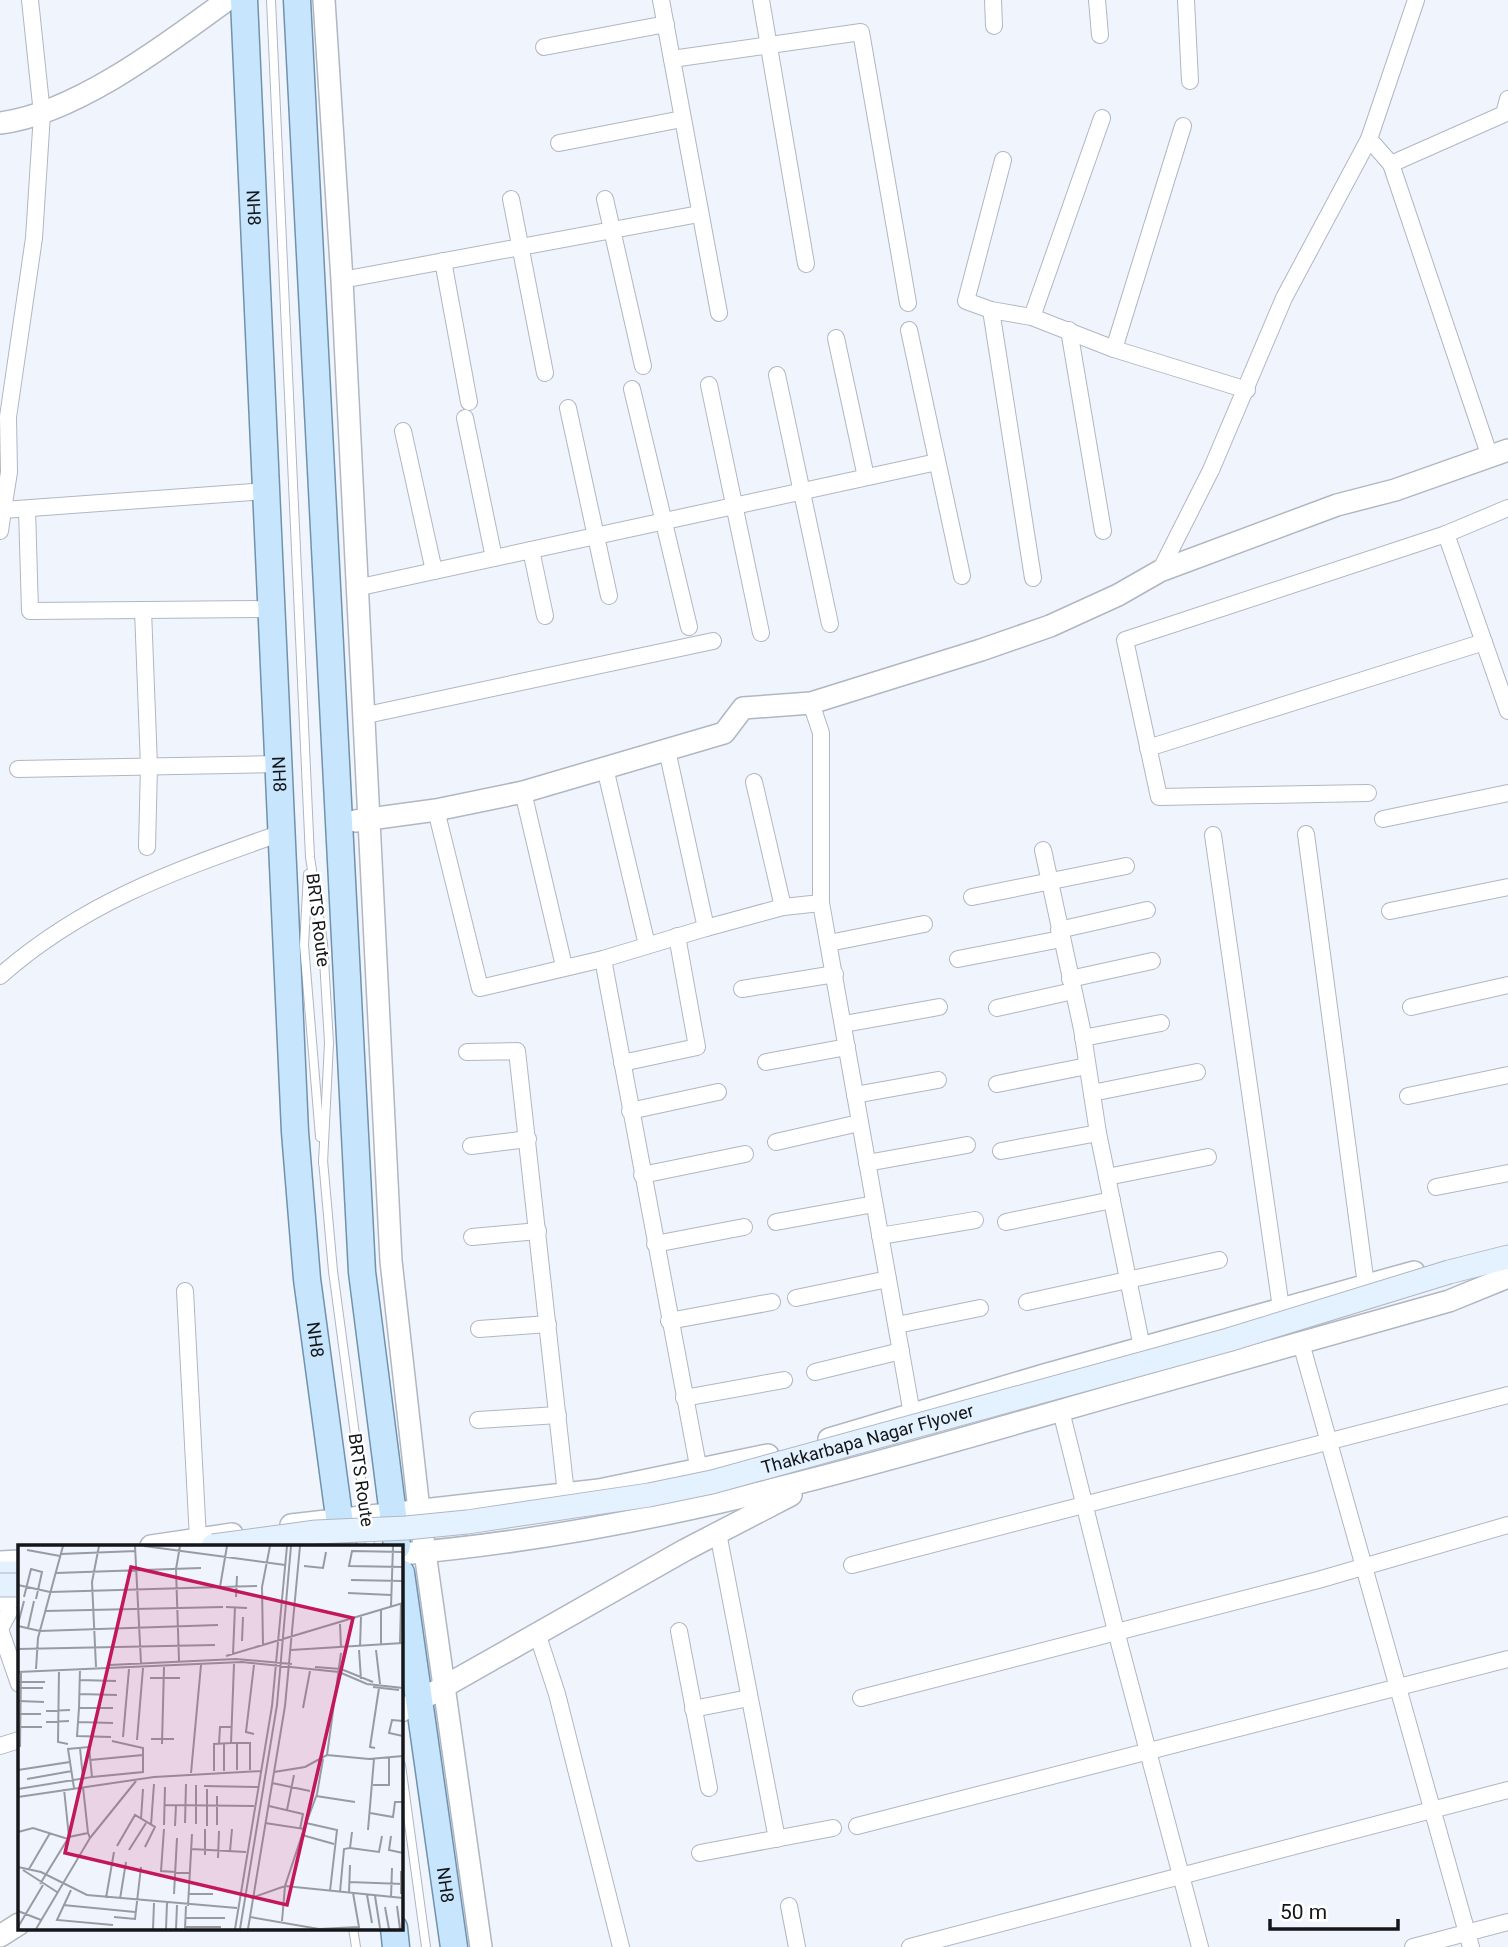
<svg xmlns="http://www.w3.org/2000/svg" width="1508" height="1947" font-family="Roboto,sans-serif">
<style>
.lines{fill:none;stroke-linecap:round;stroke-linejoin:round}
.service-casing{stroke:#b0b7c3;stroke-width:10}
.minor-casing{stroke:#b0b7c3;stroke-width:18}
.tertiary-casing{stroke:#b0b7c3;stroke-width:24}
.secondary-casing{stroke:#b0b7c3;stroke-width:25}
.primary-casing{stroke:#7092ad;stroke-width:29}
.service{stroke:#fff;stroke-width:8}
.minor{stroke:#fff;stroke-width:16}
.tertiary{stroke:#fff;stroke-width:21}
.secondary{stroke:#e3f2fe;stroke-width:23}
.primary{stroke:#c7e6fd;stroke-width:26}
.secondary-bridge-casing{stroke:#b0b7c3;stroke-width:25;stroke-linecap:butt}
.secondary-bridge{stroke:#e3f2fe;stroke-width:23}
.labels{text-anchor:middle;stroke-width:5;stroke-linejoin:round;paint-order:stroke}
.street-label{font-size:18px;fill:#14161a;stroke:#fff}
.inset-road{fill:none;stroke:#989ba2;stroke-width:2}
.view{fill:#c2185b;fill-opacity:0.15;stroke:#c2185b;stroke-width:3.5}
.inset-edge{fill:none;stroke:#14161a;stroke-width:3.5}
</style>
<rect width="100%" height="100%" fill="#f0f4fc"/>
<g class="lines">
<g class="service-casing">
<g id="service">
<path d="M271,0L310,857L323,943L329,1043L323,1163"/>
<path d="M308,874L304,945L320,1137"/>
<path d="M323,1160L333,1271L366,1516"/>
<path d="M368,1532L370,1546"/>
<path d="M401,1765L426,1947"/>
<path d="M353,1928L356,1947"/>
</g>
</g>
<g class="minor-casing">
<g id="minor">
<path d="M661,0L719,313"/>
<path d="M761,0L806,264"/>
<path d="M993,0L994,26"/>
<path d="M1097,0L1100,35"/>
<path d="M1186,0L1190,81"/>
<path d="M1416,0L1369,139L1391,164L1504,114L1508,99"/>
<path d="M544,47L666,24"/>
<path d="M672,59L861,32L908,303"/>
<path d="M559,143L682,119"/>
<path d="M1003,160L966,301L991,310L1032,317L1114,349L1183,126"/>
<path d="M1391,164L1490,457"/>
<path d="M511,199L545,373"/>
<path d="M605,199L643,366"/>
<path d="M443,261L469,402"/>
<path d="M342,280L699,214"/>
<path d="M991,310L1033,578"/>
<path d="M1032,317L1102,118"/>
<path d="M909,330L962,576"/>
<path d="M1069,330L1103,531"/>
<path d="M836,338L866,477"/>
<path d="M1114,349L1247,390"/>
<path d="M777,375L830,624"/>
<path d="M709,385L761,633"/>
<path d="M632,389L689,627"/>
<path d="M568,408L609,596"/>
<path d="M465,418L494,558"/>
<path d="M403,431L434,571"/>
<path d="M1508,508L1446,534L1508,711"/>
<path d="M27,509L30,611L271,609"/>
<path d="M3,510L9,472L8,417L34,238L42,114L30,0"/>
<path d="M0,531L3,510L265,491"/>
<path d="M531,550L545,616"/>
<path d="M1160,571L1211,470L1284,298L1369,139"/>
<path d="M356,588L937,462"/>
<path d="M143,610L149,766L147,847"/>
<path d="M811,703L821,733V903L912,1414"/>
<path d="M362,716L713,641"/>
<path d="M1148,748L1484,642"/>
<path d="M605,768L647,945"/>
<path d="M18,769L278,764"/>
<path d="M754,782L783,907"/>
<path d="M523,792L564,966"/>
<path d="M1368,793L1159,797L1125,640L1446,534"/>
<path d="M436,810L480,988L603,959L706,928L667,750"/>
<path d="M1383,819L1508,793"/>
<path d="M1306,834L1366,1285"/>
<path d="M1213,835L1281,1308"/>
<path d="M1043,850L1082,1029L1098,1133L1142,1347"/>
<path d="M972,897L1126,866"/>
<path d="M1390,911L1508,887"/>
<path d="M706,928L783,907L821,903"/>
<path d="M1059,930L1147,910"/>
<path d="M829,943L924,924"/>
<path d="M603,959L699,1471"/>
<path d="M958,959L1061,939"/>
<path d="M0,976C85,901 177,870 281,833"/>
<path d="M1070,979L1152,961"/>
<path d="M742,989L835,974"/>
<path d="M1411,1007L1508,985"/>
<path d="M997,1008L1073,991"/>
<path d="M844,1024L939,1007"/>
<path d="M1083,1038L1161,1023"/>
<path d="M467,1052L517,1051L566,1494"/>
<path d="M766,1062L847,1047"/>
<path d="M622,1063L697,1047L677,936"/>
<path d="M997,1084L1087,1066"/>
<path d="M1092,1093L1197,1072"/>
<path d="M855,1095L938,1080"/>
<path d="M1408,1096L1508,1075"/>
<path d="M630,1111L718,1092"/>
<path d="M776,1142L859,1123"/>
<path d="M471,1146L528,1139"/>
<path d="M1001,1151L1098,1133"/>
<path d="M867,1163L967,1145"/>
<path d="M642,1175L745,1154"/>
<path d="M1107,1177L1208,1157"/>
<path d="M1436,1187L1508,1173"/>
<path d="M776,1222L874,1204"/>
<path d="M1006,1222L1112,1200"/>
<path d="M880,1236L975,1220"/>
<path d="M472,1237L538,1231"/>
<path d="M655,1244L744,1227"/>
<path d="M185,1291L198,1539"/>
<path d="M796,1298L888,1279"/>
<path d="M1027,1302L1219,1260"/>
<path d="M669,1321L772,1302"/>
<path d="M897,1325L980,1308"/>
<path d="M479,1329L548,1324"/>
<path d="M1301,1343L1471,1947"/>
<path d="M815,1372L901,1351"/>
<path d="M684,1398L784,1380"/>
<path d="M1061,1411L1116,1631L1200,1947"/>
<path d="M478,1420L558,1415"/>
<path d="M718,1533L777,1839"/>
<path d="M852,1565L1508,1395"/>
<path d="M1,1588L9,1612L0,1629L19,1684"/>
<path d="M679,1631L709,1788"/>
<path d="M537,1633L557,1694L621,1947"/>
<path d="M861,1698L1318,1580L1508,1525"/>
<path d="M693,1709L749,1698"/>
<path d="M0,1746L19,1740"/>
<path d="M857,1826L1508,1659"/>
<path d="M700,1853L833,1828"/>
<path d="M789,1906L797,1947"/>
<path d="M910,1947L1508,1790"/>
<path d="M1413,1947L1508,1922"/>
</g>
</g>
<g class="tertiary-casing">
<g id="tertiary">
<path d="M324,0L342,280L391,1261L419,1510L481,1947"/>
<path d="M0,123C75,114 167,44 227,0"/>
<path d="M355,821L436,810L523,792L724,733L743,708L811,703L981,650L1050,626L1118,595L1160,571L1337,505L1395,490L1508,450"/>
<path d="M829,1439L1044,1375L1414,1272"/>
<path d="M291,1525L599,1490L768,1455"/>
<path d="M151,1546L232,1534"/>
<path d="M401,1554C621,1535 820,1480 1031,1419C1170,1379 1309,1340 1449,1301L1508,1277"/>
<path d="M0,1562L19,1561"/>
<path d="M0,1597L19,1596"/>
<path d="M401,1711L685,1550L791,1495"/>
<path d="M0,1936L19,1924"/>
</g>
</g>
<g class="secondary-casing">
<g id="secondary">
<path d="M1449,1272L1508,1257"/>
<path d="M0,1573H19"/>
</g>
</g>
<g class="primary-casing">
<g id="primary">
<path id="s1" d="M244,0L295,1132L307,1279L343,1546"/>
<path d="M297,0L362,1272L397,1546"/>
<path id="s2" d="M401,1573L454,1947"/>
<path d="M394,1928L396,1947"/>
</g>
</g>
<use href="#service" class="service"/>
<use href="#minor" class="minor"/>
<use href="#tertiary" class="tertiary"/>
<use href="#secondary" class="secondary"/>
<use href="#primary" class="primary"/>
<g class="secondary-bridge-casing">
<g id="secondary-bridge">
<path id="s3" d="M213,1546L316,1532L406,1528L467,1522L649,1495L712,1482L1228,1340L1449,1272"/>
<path d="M0,1585H19"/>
</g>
</g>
<use href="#secondary-bridge" class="secondary-bridge"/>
</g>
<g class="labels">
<g class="street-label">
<text dy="6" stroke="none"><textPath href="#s1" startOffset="208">NH8</textPath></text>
<text dy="6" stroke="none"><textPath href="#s1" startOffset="775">NH8</textPath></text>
<text transform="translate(318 920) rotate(83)" y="6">BRTS Route</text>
<text dy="6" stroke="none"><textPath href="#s1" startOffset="1342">NH8</textPath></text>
<text dy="6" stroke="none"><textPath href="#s3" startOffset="665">Thakkarbapa Nagar Flyover</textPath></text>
<text transform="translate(361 1480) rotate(82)" y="6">BRTS Route</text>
<text dy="6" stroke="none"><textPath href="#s2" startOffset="315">NH8</textPath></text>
</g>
</g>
<g transform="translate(18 1545)">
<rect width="385" height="385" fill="#f0f4fc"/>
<path class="inset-road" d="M117,1L123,118M126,1L267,20M9,5L42,11M385,7L334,6L331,21L385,22M43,9L118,6M286,21L305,23L308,7M38,28L183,23M333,35L385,36M0,40L32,47L239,41M202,42L209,1M330,48L373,50M6,52L13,24L24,27L18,54M218,52L219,31M208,62L229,63M373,62L375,1M363,65V100M27,66L205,62M0,79L6,56M322,79L323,103M0,81L22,86L200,80M10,83L16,56M224,96L225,72M382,98L383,58M245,101L244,42L252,1M342,102L343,72M0,104L197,100M273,105L385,98M341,105L343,134M358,105L362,139M215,109L217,62M208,111L385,58M161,116L158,24L162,1M91,120L218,114L274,119M78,122L74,37L81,1M297,122L323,124L355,137M18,124L20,93L45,1M41,125L40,197L50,199M0,127L224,117L321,127L349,139L385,143M132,133H162M62,135L98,136M1,137H27M355,142L381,145M1,143H25M61,149L99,150M1,156L26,157M61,163L62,124M285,163L292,126M28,166L52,165M1,169H23M385,176L374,175L371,188L385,191M28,177L51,176M60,177L95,178M1,182H24M236,189L228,187L236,120M93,192L59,191L61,163H95M105,192L111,124M133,194H156M119,195L125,123M206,198V226M213,198L216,119M219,198V225M144,199L146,122M201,199L202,182H214M2,202L3,127M62,203L65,233M357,203L352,202L361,143M309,210L351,214L385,211M72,215L125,210M0,225L52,217L56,243M196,226V199L213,198H232V225M256,227L287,222L309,210L323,108M173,228L183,120M74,232L125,227V203L94,196M9,234L54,226M254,238L292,246M355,240H371V212M186,241L240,242M65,242L70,288M0,244L74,232L71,202L50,204L52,217M46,244L51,292M189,244V281M298,251L337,257M0,252L136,232L243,226M147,260L236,261M251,261L285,269L282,284M269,265L276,230M352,268L375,272L377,257H385M123,274L125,244M167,278L168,239M247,278L286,284L299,249L305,214M288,278L319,285L312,346M178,279V240M133,280L136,239M146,280L147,242M199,280V251M157,281L158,260M146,284L143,326L172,328M350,285L356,214M0,287L15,283L50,294M284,290L316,299M373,291L371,305L385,308M72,293L118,236M99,301L117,270L137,282L127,302M332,303L361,307L364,291M173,304L228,307M111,305L128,278M212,306L214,284M187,310V284M200,313L201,286M0,322L23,327L69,350L219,363M11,324L32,288M5,325L39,347M331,337L385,339M53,345L39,375L95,380M322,347L326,304L332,303L334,287M331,348L332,320M156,349L159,293M171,349H195M383,349V326M349,350L354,378M357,351L362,383M88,353L96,307M233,353L267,341L385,353M373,353L374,323M102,354L108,317M45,360L117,367M170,361L174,289M379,361L382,384M367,362L371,384M0,366L23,375M96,372L117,374L123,322M232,372L301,384L341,382L335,348M167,373H207M264,376L267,341L286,284M0,382L25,340M167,382H203M18,384L72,293L70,288L51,292L22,339M135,384L136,358M148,384L149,358M158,384L159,360M167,384L168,361M217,384L254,161L269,1M222,384L259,160L273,1M230,384L267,161L282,1"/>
<path class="view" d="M113,22L335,73L269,360L47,308Z"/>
<rect width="385" height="385" class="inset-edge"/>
</g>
<path d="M1270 1919v10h128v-10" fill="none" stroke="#14161a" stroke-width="3.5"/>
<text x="1280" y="1919" font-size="21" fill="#14161a" stroke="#ffffff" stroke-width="5" paint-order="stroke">50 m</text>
</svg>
